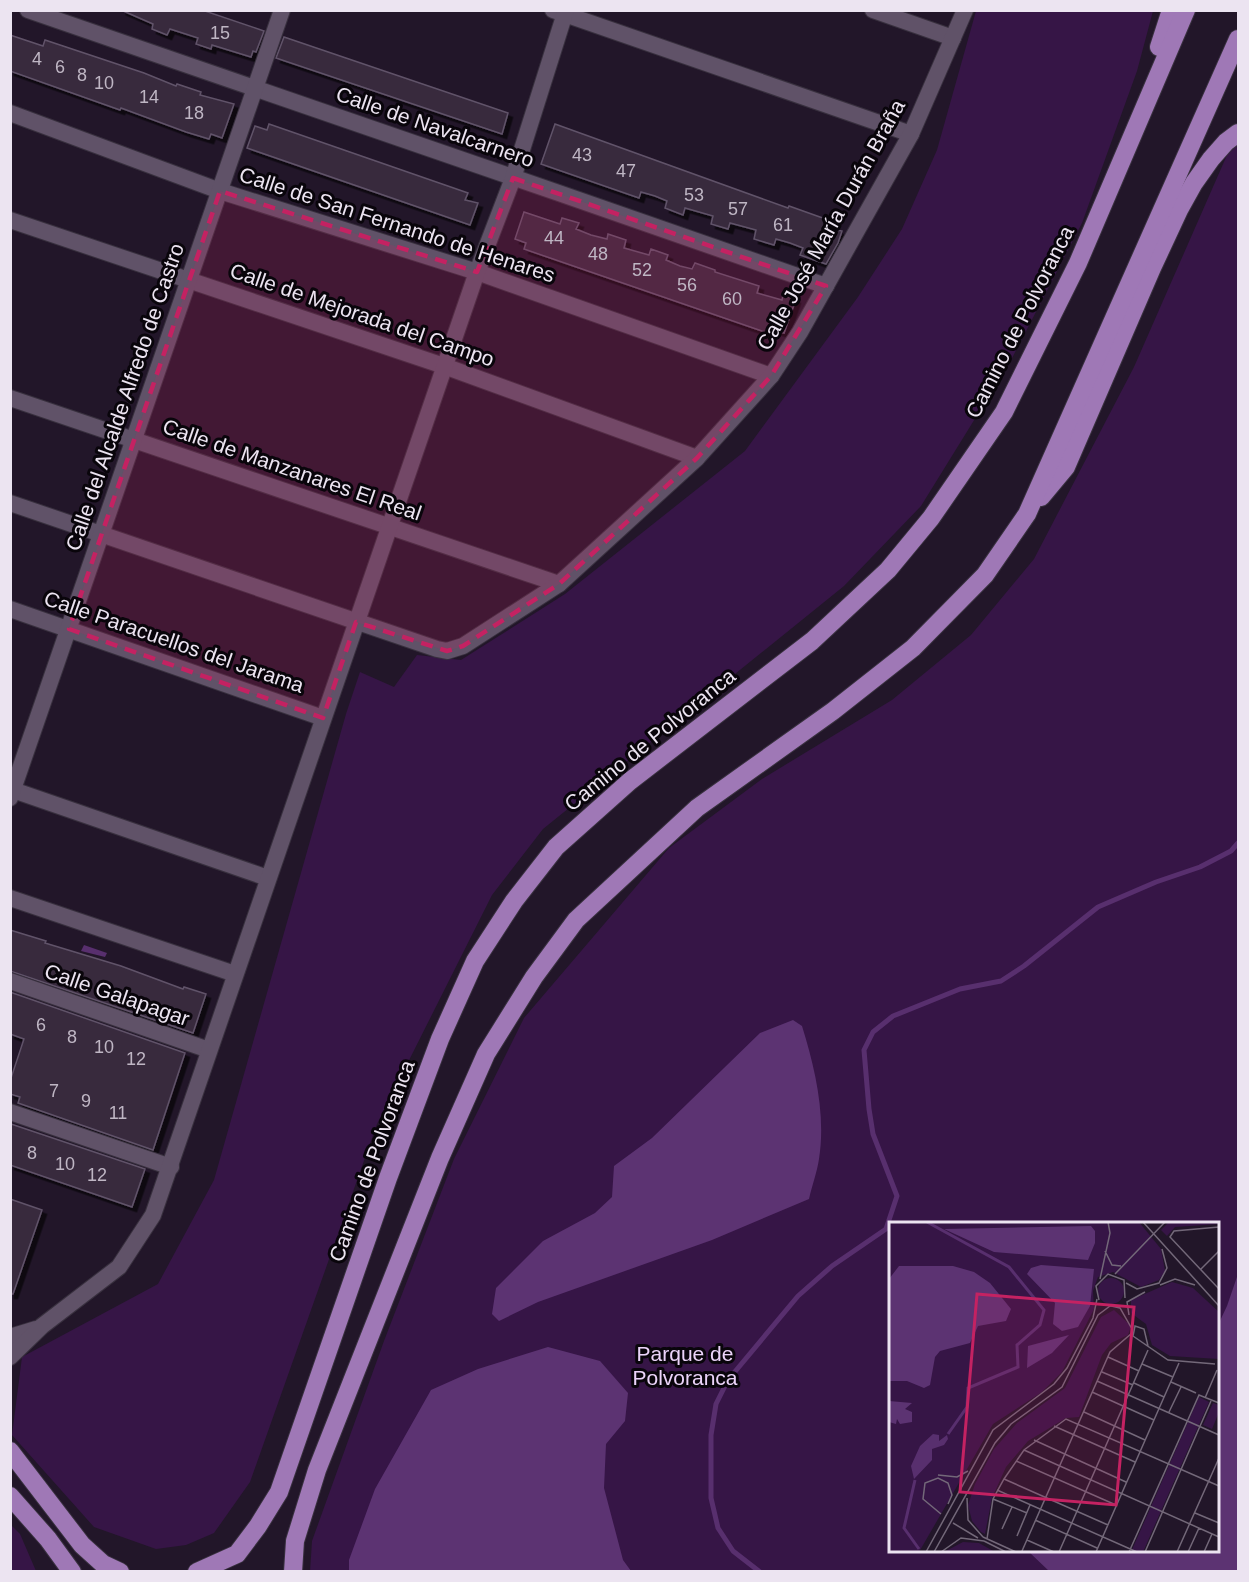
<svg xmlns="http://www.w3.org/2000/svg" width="1249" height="1582" font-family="Helvetica,sans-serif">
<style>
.green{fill:#361546;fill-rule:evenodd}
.forest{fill:#5c3372}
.water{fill:#582f6e}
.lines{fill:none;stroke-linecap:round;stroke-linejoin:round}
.stream{stroke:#582f6e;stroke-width:5}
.building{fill:#372a3e;stroke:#615369;stroke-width:1.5;filter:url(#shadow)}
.minor-casing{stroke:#38303e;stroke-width:18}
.trunk-casing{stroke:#38303e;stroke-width:20}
.minor{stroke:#605268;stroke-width:16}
.trunk{stroke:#9f78b6;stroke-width:18}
.marked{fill:#c42262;fill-opacity:0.2;stroke:#c42262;stroke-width:4.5;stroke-dasharray:12 8;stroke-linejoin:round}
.labels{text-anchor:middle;stroke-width:6;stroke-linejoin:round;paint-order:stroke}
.number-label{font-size:18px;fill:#bfb6c4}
.street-label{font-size:21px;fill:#ece4f1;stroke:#09050b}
.park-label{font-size:21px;fill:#ebd3f9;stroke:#09050b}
.inset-river{fill:none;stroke:#582f6e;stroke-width:3}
.inset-road{fill:none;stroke:#736879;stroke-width:1.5}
.view{fill:#c42262;fill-opacity:0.15;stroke:#c42262;stroke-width:3}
.inset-edge{fill:none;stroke:#ece4f1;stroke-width:3}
</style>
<defs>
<filter id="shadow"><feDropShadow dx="4.5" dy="4.5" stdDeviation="0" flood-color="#0009"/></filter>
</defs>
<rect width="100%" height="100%" fill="#221629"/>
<g class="green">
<path d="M976,11H1153L1137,71L1082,223L1010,362L921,506L844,586L543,829L492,895L377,1124L250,1482L214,1533L186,1545L156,1549L94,1527L12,1435L22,1357L158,1284L214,1180L346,714L360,672L394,687L417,655L461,660L565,594L745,451L858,297L902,229L937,150Z"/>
<path d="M1238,130V1571L310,1572L312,1541L384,1341L454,1159L524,1018L669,848L762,779L892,700L971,635L1034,559L1134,367ZM890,1224H1218V1550H890Z"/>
<path d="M11,1525L20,1534L36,1571H11Z"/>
</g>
<g class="forest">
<path d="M793,1020L802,1026C815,1068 826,1115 819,1159C817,1172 812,1186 809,1199L712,1240L538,1302L499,1321L492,1314L496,1288L543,1241L595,1213L612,1197L614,1166L652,1138L760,1033Z"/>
<path d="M1238,1274V1571H1049L1028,1551L1218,1550V1325L1227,1306Z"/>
<path d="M548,1347L600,1361L628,1393L625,1421L606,1444L604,1488L623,1560L631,1571H349V1560L375,1489L431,1390L478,1369Z"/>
</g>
<path class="water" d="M84,945L107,953L105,957L81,951Z"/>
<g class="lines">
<path class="stream" d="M760,1572L733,1551L718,1528L711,1498V1435L716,1404L728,1380L798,1296L832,1266L886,1229L897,1196L873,1134L869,1109L864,1050L873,1032L893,1016L960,989L1001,981L1024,966L1098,907L1156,882L1200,867L1231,851L1238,843"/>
</g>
<g class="building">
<path d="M121,10H202L264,31L256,52L253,51L251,57L212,45L211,49L196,44L198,38L170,29L167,35L152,29L153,24Z"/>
<path d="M10,35L43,46L45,40L144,73L176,86L177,84L201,92L200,95L234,104L222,138L211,134L209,139L186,132L121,108L120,110L10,71Z"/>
<path d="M284,37L508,113L502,134L276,58Z"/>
<path d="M269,124L468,193L465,200L478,203L470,225L247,148L255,126L267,130Z"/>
<path d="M555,124L788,208L789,206L834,222L832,229L842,231L838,243L826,264L800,255L803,248L790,243L776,239L774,245L754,239L756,230L730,223L728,229L711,224L713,216L685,208L683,215L665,208L667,201L655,196L641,192L639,198L541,164Z"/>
<path d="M524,212L560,224L562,218L579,223L576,229L591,235L607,239L608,234L626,240L624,248L649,255L651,249L668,255L666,260L680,266L692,269L695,263L715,270V272L759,286L757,293L782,300L783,295L796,299L784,333L772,329L771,334L759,330L524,249L526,243L515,239Z"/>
<path d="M10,930L46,941L45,943L121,966L183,989L184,987L206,994L193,1033L10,971Z"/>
<path d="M10,992L185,1053L153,1150L18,1103L20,1097L10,1094V1081L24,1039L10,1034Z"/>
<path d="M11,1124L145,1169L132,1207L10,1165Z"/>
<path d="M10,1199L42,1210L13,1294H10Z"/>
</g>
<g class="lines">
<g class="minor-casing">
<g id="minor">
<path d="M28,10C295,100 560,194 826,286"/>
<path d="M553,10L911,134"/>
<path d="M873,10L953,38"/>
<path d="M10,113L220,191L477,272L771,376"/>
<path d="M10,220L444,366L697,458"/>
<path d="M10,398L559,584"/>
<path d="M10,503L437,649L447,651L463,646L559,584L697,458L771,376L800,332L911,134L965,10"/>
<path d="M10,609L323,718"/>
<path d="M10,789L268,878"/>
<path d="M10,798L282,10"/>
<path d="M10,898L235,974"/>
<path d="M10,981L209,1050"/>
<path d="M10,1112L171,1167"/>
<path d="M10,1337L36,1329"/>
<path d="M10,1357L42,1326L119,1267L153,1215L477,272L513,178L566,10"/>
</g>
</g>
<g class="trunk-casing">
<g id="trunk">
<path d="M1159,47L1171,10"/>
<path d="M1041,497L1066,467L1152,268L1179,210L1194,183L1211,159L1226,142L1238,133"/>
<path d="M10,1451L82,1545L103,1564L120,1572"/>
<path d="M10,1496L48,1539L72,1572"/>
<path d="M197,1572L237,1554L258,1526L279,1492L388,1178L440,1039L475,961L514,901L556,847L630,781L812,641L888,570L931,518L1004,412L1078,263L1186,10"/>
<path d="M293,1572L295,1541L317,1470L440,1158L486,1054L534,977L576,920L697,808L833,711L913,648L985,575L1027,514L1238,39"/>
</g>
</g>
<use href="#minor" class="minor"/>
<use href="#trunk" class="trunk"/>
</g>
<path class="marked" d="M513,178L826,286L771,376L697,458L559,584L463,646L447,651L356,622L323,718L69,629L220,191L477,272Z"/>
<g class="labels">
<g class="number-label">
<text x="220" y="39">15</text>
<text x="37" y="65">4</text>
<text x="60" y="73">6</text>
<text x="82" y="81">8</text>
<text x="104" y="89">10</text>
<text x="149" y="103">14</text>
<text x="194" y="119">18</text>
<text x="582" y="161">43</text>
<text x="626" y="177">47</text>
<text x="694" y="201">53</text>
<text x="738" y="215">57</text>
<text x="783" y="231">61</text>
<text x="554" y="244">44</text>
<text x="598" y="260">48</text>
<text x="642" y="276">52</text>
<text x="687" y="291">56</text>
<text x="732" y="305">60</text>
<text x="41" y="1031">6</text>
<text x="72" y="1043">8</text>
<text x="104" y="1053">10</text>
<text x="136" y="1065">12</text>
<text x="54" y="1097">7</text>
<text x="86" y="1107">9</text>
<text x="118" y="1119">11</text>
<text x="32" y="1159">8</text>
<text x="65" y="1170">10</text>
<text x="97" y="1181">12</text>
</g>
<g class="street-label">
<text transform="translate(435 127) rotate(19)" y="7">Calle de Navalcarnero</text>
<text transform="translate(397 225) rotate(18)" y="7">Calle de San Fernando de Henares</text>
<text transform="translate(831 225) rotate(-61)" y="7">Calle José María Durán Braña</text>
<text transform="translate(362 315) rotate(19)" y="7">Calle de Mejorada del Campo</text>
<text transform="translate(1020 322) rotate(-63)" y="7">Camino de Polvoranca</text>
<text transform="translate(125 397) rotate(-71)" y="7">Calle del Alcalde Alfredo de Castro</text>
<text transform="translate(292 470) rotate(19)" y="7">Calle de Manzanares El Real</text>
<text transform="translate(174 642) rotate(19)" y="7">Calle Paracuellos del Jarama</text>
<text transform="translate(650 740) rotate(-39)" y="7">Camino de Polvoranca</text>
<text transform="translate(117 995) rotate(19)" y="7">Calle Galapagar</text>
<text transform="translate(372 1161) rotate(-70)" y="7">Camino de Polvoranca</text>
</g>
<g class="park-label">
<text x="685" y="1361">Parque de<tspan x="685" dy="24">Polvoranca</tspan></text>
</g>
</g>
<g transform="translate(889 1222)">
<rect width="330" height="330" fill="#221629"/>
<path d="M0,0H250L272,27L276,49L270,58L252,65L224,50L209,55L204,69L205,87L173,150L153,170L104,202L30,330H0ZM280,0H330V2L286,5L278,14L272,8ZM209 69a13 13 0 1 1 26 0a13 13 0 1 1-26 0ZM283,60L304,66L330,90V137L281,134L263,123L257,102L242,91V78ZM225,88L242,104L239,113L222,121L213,133L190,195L177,196L139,219L117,245L103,276L96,312L92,310L83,299L79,283L86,262L105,227L128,201L176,166L212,95ZM310,175L320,180L254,330H242ZM324,181L330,183V190L323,207L314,203ZM74,320L90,321L106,330H55Z" fill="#361546"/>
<path d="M202,4L206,9V21L199,38L105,30L55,7ZM152,43L205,47L201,84L189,105L173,109L164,102L166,81L138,52L142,46ZM10,44H64L85,50L101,61L122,87L117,99L89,104L81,121L51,129L46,135L41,163L35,166L18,159H0V57ZM180,113L163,131L138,146L139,124ZM0,179L23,181L16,187L23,190V200L11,202L8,197L7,202L0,200Z" fill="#5c3372"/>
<path d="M44,212L50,213V219L58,213L59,217L55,223L43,227V238L25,257L22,244L31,224Z" fill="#582f6e"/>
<path class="inset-river" d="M38,0L120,45L155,88L151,103L128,123L129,145L79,166L78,185L59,212M26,258L15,306L30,327"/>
<path class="inset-road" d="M254,0L330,84M330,5L285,9L281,15L330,67M216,29L223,43L232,44M311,48L330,29M226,52L276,0M211,57L221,11L219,0M237,61L248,67L270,61L278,46L273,27M271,63L286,57L306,63M210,78L207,64L219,52L235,58L236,76M218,83L231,86L243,107M240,93L238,80L256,70M259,124L255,107L246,104L244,114L279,138L326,142M219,135L250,149M253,142L284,155M213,150L244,163M208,159L330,213M282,160L307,171M245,161L275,175M203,170L265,198M316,176L328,148M195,190L256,218M280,190L292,165M165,204L246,240M145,218L237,260M135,228L330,315M127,239L227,283M49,253L68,255L79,249M115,257L219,303M108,268L248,330M78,276L79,298L94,315M104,277L138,291M306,291L330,301M52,292L34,277L36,261L49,256L59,261L63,273L59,282M146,298L208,326M64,301L89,316M113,307L123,285M128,314L141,283M94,315L127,330M98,317L104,277L115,257L135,228L177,197L330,264M138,318L165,330M95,319L117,330M133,329L221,130L243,111M37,330L104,208L165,162L178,146L204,96L208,77M45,330L106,221L122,202L173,165L209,93L221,84M52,330L72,316L95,319M170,330L259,128M207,330L290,141M240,330L310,173L330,181M256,330L322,179M288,330L330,236M299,330L310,306M315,330L323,312"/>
<path class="view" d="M88,72L245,85L227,283L71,270Z"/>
<rect width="330" height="330" class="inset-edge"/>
</g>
<rect width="1249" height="1582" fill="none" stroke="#ece4f1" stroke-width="24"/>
</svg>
